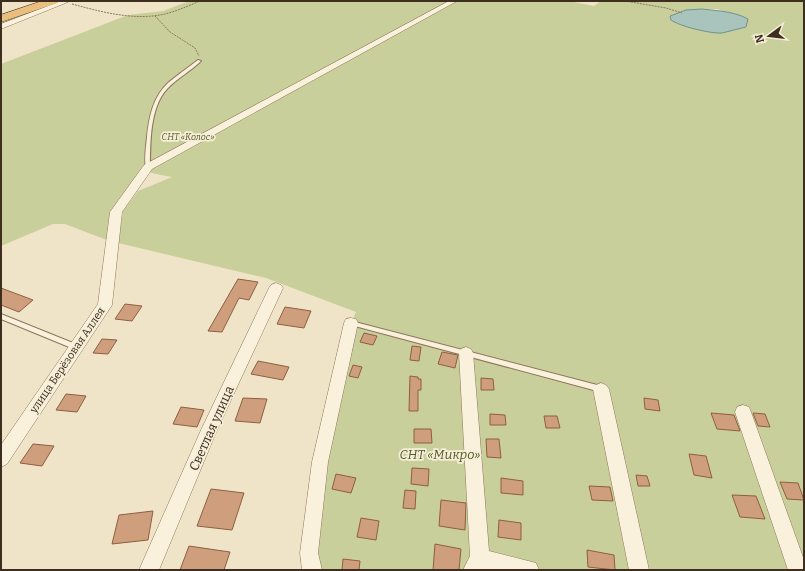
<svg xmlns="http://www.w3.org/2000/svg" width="805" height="571" font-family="Bitter,serif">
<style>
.green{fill:#c9cf9b;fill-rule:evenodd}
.water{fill:#a9c4bc;stroke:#6f938a}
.building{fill:#cf9f7d;stroke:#8d5f41}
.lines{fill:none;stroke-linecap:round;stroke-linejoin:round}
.service-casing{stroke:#8d765c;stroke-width:2}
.minor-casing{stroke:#8d765c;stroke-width:1}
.trunk-casing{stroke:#5b4430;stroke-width:1}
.path{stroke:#8d765c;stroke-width:1;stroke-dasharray:2 1;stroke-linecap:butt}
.service{fill:#faf1dc;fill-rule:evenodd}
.minor{fill:#faf1dc;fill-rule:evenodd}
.trunk{fill:#eabe7c;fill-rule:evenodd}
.labels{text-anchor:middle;stroke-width:3.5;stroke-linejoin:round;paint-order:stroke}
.far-park-label{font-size:9px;font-style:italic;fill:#4d5a26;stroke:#f7eed8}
.street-label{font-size:11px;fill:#3d2e20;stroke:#f7eed8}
.near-street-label{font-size:13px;fill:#3d2e20;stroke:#f7eed8}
.near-park-label{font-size:13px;font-style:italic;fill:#4d5a26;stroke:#f7eed8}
</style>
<rect width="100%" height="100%" fill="#f0e4c8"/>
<path class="green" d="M189,1H569L594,6L601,1H804V570H312L309,553L351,323L356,312L266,278L118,243L123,211L138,191L172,177L151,173L148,167L116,212L112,242L65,224H53L1,246V64L128,15L163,11ZM702,9H717L731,13L746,27L721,33L675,23L670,16Z"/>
<path class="water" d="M702,9C718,11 733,11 748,19L746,27C738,29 730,31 722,33C711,34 679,26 671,20L670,16L686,10Z"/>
<g class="building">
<path d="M238,279L258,282L249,300L239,298L222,332L208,331Z"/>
<path d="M1,288L33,300L19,312L1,305Z"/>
<path d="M125,304L142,306L132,321L115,319Z"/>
<path d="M285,307L311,311L304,328L277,324Z"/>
<path d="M364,333L377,336L373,345L360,342Z"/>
<path d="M102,339L117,340L108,354L93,353Z"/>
<path d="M412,346L421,347L419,361L410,360Z"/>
<path d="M442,352L458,355L455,368L438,364Z"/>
<path d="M258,361L289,367L283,380L251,374Z"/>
<path d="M353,365L362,367L358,378L349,376Z"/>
<path d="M410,376L418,377V379H421V390H418V411H409Z"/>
<path d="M481,378L493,379L494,390H481Z"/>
<path d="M66,394L86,396L77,412L56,410Z"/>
<path d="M243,398L267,399L260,423L235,421Z"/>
<path d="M644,398L658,400L660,411L645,409Z"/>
<path d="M181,407L204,410L197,427L173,424Z"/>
<path d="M711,413L734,415L740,431L717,429Z"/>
<path d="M753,413L765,414L770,427L758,426Z"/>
<path d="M490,414L505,415L506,425H490Z"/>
<path d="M544,416H557L560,428H546Z"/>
<path d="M414,429H431L432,443H414Z"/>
<path d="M486,439H499L501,458L487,457Z"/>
<path d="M33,444L54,446L42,466L20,463Z"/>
<path d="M689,454L706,456L712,478L694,475Z"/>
<path d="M412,468L429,469L428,486L411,484Z"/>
<path d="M336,474L356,478L351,493L332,489Z"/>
<path d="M636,475L647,476L650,486H638Z"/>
<path d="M501,478L523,481V495L501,493Z"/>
<path d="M780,482L798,483L804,500L787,499Z"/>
<path d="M589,486L610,487L613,501L592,500Z"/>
<path d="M211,489L244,493L232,530L197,526Z"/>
<path d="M405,490L416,491L415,509L403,508Z"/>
<path d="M732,495L756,496L765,519L740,517Z"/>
<path d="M441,500L466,503L465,530L439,526Z"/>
<path d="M153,511L148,540L112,544L119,515Z"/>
<path d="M361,518L379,521L376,540L357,537Z"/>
<path d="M499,520L521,523V540L498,537Z"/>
<path d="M435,544L461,549L459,570H433Z"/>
<path d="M189,546L230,552L224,570H180Z"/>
<path d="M587,550L614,555L615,570L588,567Z"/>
<path d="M343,559L360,561L359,570H342Z"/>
</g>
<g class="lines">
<g class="service-casing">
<g id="service">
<path d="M198,60L201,61C191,71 177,78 167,89C150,107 150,143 150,167L148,168H146C144,159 146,147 147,137C149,117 153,97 168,83C177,75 188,68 198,60Z"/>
<path d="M1,314L78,345L79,347L78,349L76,350L74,349L1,319Z"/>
<path d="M349,321H351L601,386L603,387L605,389L603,391L601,392L351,325H349L348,323Z"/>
</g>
</g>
<g class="minor-casing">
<g id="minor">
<path d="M61,1L68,2L1,29V24Z"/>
<path d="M449,1H457L152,169L122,212L112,305L7,464L1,467V445L98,304L110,212L144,165Z"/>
<path d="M276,283L281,285L283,288L217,430L159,570H139L201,430L269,288L271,285Z"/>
<path d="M351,318L356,319L358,323L328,462L318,553L322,570H302L300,553L312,462L344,323L346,319Z"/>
<path d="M466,347L471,349L473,353L489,551L536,563L539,570L484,569L463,570L470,556L459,353L461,349Z"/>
<path d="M601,383L606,385L609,389L649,570H629L593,389L596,385Z"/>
<path d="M743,405L749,407L751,412L804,560V570H788L735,412L737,407Z"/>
</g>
</g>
<g class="trunk-casing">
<path id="trunk" d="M42,1H58L57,3L1,22V15Z"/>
</g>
<g class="path">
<path d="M625,1L666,8L682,13"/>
<path d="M72,4C102,12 134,21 165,14C177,11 188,6 200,1"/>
<path d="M155,16L170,32L195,48L199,56"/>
</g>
<use href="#service" class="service"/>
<use href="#minor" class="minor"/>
<use href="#trunk" class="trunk"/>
</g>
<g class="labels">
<g class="far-park-label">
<text x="188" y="140">СНТ «Колос»</text>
</g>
<g class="street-label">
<text transform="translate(67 360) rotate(-56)" y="4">улица Берёзовая Аллея</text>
</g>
<g class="near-street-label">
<text transform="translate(211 428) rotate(-66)" y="5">Светлая улица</text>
</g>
<g class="near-park-label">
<text x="440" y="459">СНТ «Микро»</text>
</g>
</g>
<rect width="805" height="571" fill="none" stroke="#3d2e20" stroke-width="4"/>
<g transform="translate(769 36) rotate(255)" stroke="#f7eed8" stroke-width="3" paint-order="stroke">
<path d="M0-3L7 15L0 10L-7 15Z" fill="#3d2e20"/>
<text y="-6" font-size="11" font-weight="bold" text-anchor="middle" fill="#3d2e20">N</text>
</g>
</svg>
